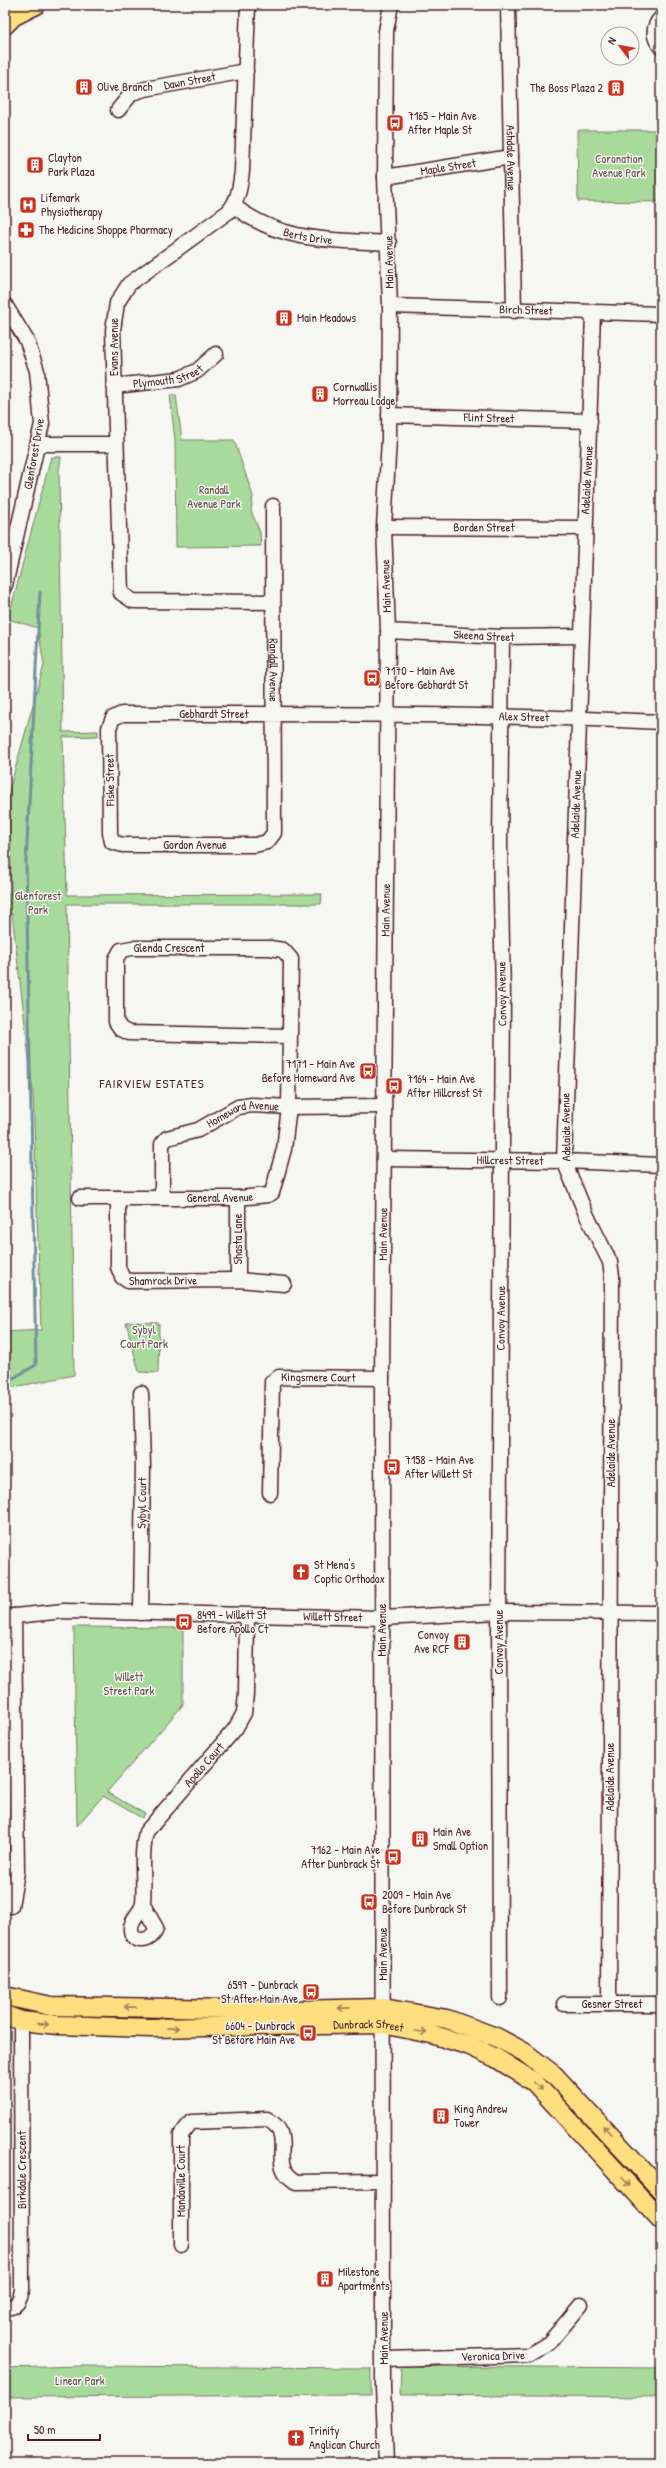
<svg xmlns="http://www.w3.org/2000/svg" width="666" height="2468" font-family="'Patrick Hand',sans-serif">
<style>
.green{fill:#a8da9b;stroke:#797c63}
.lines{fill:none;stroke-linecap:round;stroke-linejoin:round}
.stream{stroke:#72919d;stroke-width:3}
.minor-casing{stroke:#4a1f2b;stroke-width:17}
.major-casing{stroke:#4a1f2b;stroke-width:21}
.minor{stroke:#f6f6f2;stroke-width:14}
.major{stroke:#fedf80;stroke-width:18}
.oneway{stroke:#a47f56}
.labels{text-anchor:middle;stroke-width:3;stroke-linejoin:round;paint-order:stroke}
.street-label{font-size:12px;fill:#4a1f2b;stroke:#f6f6f2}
.poi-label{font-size:12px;fill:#4a1f2b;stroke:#f6f6f2;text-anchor:start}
.park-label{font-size:12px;fill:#624e47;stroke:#f6f6f2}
.neighbourhood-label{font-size:13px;letter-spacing:1px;fill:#4a1f2b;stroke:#f6f6f2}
</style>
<rect width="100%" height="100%" fill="#f6f6f2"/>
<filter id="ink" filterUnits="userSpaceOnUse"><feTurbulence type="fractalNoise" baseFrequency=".025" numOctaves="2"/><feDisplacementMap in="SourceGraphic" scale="8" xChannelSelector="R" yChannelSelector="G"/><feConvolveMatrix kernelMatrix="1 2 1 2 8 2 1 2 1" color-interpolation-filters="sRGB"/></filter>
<g filter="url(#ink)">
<g class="green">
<path d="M577,130H661V202L578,201Z"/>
<path d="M170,395H176L182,440H234L253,496L251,511L260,532L261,546L176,547L175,441Z"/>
<path d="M51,457H61L59,471L63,732L98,731V736L63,737L67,895L322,894L321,904H67L74,1375L5,1389V1332L41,1330L33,1092L12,914L5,915V895L11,894L9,791L44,665L38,628L8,619Z"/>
<path d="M126,1322L159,1323L158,1373L139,1372Z"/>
<path d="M74,1627L183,1628V1705L107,1792L145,1814L142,1818L103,1796L77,1826Z"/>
<path d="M83,2366L371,2368V2395L5,2397V2368Z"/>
<path d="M401,2366L661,2368V2397L400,2395Z"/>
</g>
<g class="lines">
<path class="stream" d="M8,1381L36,1365L26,862L40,592"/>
<g class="minor-casing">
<g id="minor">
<path d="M248,5L242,171C240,186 239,200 228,212L129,284L117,303L113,330L121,593L133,601L272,602"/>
<path id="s1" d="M508,5L514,311"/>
<path d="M661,18C652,27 653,38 661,47"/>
<path id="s2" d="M118,110L132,93L145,89L246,71"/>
<path id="s3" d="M385,177L511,157"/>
<path id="s4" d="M234,206C281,243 332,240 389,243"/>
<path d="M5,305L27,341L37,371L42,424L5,585"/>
<path id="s5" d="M390,306L661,314"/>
<path d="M593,313L564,1161L586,1214L610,1262L612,1276L609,2004"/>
<path id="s6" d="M114,386L179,379L197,371L216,354"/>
<path id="s7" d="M389,415L590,421"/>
<path d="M38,444H115"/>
<path id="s8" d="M273,506L274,833L267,842L255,845H123L112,842L110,833L109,728L113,718L122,714C301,714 481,713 661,722"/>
<path id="s9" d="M384,527L585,528"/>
<path id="s10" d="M388,631L502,637L580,636"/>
<path id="s11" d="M384,1159L564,1161L661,1165"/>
<path id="s12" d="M80,1198H238L268,1195L272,1193L284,1149L289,1107L291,959L283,950L270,948H132L121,950L116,959V1022L121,1029L129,1033L290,1036"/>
<path id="s13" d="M118,1198V1267L122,1277L128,1281L238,1280L284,1284"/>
<path id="s14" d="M162,1198V1144L167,1138L198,1130L238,1107L252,1105L289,1107L383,1106"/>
<path d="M238,1198V1280"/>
<path d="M141,1393L143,1466L141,1613"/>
<path id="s15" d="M270,1493L272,1382L279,1377L382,1378"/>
<path id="s16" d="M5,1617L64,1611L382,1618L499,1612L661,1613"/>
<path id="s17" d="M143,1905L156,1928C153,1943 130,1945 131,1928C131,1918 142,1912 143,1903C145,1879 140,1855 146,1832L235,1729L244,1713L246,1694L247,1616"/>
<path d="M11,1906L17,1872L14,1616"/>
<path id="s18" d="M500,1998L499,1612L503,995L500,845L502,637"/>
<path id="s19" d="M564,2004H661"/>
<path d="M181,2245V2135L191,2122L267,2119C298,2135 265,2167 297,2182L383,2181"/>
<path d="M5,2308C17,2308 20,2300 22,2290L21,2021"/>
<path id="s20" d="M384,2359L529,2355L549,2343L581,2305"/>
<path id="s21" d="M386,2463L383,2387L382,1378L388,631L384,527L389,439L390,306L385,177L386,31L391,5"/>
</g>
</g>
<g class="major-casing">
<g id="major">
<path d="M5,25L14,16L36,5"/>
<path d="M5,1996L51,2006L291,2010L383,2008L447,2019L496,2037L524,2052L554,2075L661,2190"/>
<path id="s22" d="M5,2015L21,2021L58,2025L150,2028L383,2024L431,2034L470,2046L496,2058L534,2082L661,2220"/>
</g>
</g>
<use href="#minor" class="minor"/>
<use href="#major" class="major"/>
</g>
<defs><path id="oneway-shaft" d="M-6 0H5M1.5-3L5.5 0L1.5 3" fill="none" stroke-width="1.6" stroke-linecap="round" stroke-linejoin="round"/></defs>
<g class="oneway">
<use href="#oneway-shaft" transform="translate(130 2007) rotate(-179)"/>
<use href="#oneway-shaft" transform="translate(344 2008) rotate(179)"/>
<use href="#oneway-shaft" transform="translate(43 2024) rotate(7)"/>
<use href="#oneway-shaft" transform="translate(173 2028) rotate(-1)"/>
<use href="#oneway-shaft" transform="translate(421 2032) rotate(12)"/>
<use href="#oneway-shaft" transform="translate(538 2086) rotate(42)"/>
<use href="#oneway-shaft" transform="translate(607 2130) rotate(-134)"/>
<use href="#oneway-shaft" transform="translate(626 2182) rotate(48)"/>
</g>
</g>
<defs>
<g id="building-square" transform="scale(0.9)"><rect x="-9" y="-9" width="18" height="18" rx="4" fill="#c8321e" stroke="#f6f6f2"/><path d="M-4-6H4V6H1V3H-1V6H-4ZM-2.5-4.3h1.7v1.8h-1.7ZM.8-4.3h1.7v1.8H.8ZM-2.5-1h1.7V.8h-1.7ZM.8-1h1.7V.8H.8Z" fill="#fff"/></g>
<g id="bus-square" transform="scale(0.9)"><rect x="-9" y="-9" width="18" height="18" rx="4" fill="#c8321e" stroke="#f6f6f2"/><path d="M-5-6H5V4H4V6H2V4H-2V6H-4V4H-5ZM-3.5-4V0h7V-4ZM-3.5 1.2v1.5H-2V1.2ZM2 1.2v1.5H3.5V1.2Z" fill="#fff"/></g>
<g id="hospital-square" transform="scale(0.9)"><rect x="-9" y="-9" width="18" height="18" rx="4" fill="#c8321e" stroke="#f6f6f2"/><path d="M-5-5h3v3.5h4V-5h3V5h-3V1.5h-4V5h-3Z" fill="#fff"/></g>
<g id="pharmacy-square" transform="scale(0.9)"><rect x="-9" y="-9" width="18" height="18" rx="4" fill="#c8321e" stroke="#f6f6f2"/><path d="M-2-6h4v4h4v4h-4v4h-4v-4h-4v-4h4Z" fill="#fff"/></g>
<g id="church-square" transform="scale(0.9)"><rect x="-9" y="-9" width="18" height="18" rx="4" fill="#c8321e" stroke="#f6f6f2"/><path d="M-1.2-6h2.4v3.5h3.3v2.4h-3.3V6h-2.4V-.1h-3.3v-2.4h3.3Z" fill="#fff"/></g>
</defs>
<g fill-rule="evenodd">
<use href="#building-square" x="84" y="87"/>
<use href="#building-square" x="616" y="88"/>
<use href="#bus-square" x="395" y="123"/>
<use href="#building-square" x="35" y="165"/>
<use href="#hospital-square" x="28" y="205"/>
<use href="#pharmacy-square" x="26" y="230"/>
<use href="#building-square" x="284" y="318"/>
<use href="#building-square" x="320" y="394"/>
<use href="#bus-square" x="372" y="678"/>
<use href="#bus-square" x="368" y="1071"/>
<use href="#bus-square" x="394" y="1086"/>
<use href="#bus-square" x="392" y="1467"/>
<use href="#church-square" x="301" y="1572"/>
<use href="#bus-square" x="184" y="1622"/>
<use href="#building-square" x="462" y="1642"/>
<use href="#building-square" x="420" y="1839"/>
<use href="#bus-square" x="393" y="1857"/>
<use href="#bus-square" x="369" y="1902"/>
<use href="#bus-square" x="311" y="1992"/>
<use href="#bus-square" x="308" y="2033"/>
<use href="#building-square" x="441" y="2116"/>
<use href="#building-square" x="325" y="2279"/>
<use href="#church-square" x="296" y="2438"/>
</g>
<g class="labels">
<g class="street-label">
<text dy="4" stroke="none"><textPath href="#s2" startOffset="81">Dawn Street</textPath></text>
<text dy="4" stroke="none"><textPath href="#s1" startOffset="153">Ashdale Avenue</textPath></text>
<text dy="4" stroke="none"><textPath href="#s3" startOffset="64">Maple Street</textPath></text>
<text dy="4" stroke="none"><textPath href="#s4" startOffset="81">Berts Drive</textPath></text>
<text transform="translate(389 262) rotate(-91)" y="4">Main Avenue</text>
<text dy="4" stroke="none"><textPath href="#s5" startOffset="136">Birch Street</textPath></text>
<text transform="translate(114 347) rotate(-90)" y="4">Evans Avenue</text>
<text dy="4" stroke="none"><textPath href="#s6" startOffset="55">Plymouth Street</textPath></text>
<text dy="4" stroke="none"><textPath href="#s7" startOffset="100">Flint Street</textPath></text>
<text transform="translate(34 454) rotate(-80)" y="4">Glenforest Drive</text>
<text transform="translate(587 480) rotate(-87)" y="4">Adelaide Avenue</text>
<text dy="4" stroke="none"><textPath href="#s9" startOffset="100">Borden Street</textPath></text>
<text transform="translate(386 586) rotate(-92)" y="4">Main Avenue</text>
<text dy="4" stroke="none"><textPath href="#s10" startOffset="96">Skeena Street</textPath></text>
<text dy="4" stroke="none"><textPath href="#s8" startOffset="164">Randall Avenue</textPath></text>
<text dy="4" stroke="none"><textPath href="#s8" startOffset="721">Gebhardt Street</textPath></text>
<text dy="4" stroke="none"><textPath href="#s8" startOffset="1031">Alex Street</textPath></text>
<text transform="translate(110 780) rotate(-91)" y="4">Fiske Street</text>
<text transform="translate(576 804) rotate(-88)" y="4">Adelaide Avenue</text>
<text x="195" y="849">Gordon Avenue</text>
<text dy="4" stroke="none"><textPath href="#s21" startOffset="1553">Main Avenue</textPath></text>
<text x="169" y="952">Glenda Crescent</text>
<text transform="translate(502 994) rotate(-91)" y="4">Convoy Avenue</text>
<text dy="4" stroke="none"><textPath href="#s14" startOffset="143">Homeward Avenue</textPath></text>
<text transform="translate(566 1127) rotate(-91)" y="4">Adelaide Avenue</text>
<text dy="4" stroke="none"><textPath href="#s11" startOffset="126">Hillcrest Street</textPath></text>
<text dy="4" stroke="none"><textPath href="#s12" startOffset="140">General Avenue</textPath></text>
<text dy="4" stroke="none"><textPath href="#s21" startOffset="1229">Main Avenue</textPath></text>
<text transform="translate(238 1239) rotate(-90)" y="4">Shasta Lane</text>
<text dy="4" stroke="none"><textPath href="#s13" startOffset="122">Shamrock Drive</textPath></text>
<text dy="4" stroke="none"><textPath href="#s18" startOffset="680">Convoy Avenue</textPath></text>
<text dy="4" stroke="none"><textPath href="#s15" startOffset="159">Kingsmere Court</textPath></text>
<text transform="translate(611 1453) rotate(-90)" y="4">Adelaide Avenue</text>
<text transform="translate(142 1503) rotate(-89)" y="4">Sybyl Court</text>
<text dy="4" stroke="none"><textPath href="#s16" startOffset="328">Willett Street</textPath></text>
<text transform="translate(382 1630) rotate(-90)" y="4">Main Avenue</text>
<text transform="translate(499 1642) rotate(-90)" y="4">Convoy Avenue</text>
<text dy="4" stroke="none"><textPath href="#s17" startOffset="253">Apollo Court</textPath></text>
<text transform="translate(610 1777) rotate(-90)" y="4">Adelaide Avenue</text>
<text transform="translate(383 1954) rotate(-90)" y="4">Main Avenue</text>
<text dy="4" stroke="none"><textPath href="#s19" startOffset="48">Gesner Street</textPath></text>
<text dy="4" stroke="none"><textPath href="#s22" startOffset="365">Dunbrack Street</textPath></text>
<text transform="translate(22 2170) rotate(-90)" y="4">Birkdale Crescent</text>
<text transform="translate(181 2181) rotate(-90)" y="4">Mandaville Court</text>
<text transform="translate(384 2338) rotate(-90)" y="4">Main Avenue</text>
<text dy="4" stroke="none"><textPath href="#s20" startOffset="109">Veronica Drive</textPath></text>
</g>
<g class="poi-label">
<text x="97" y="91">Olive Branch</text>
<text x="603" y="92" text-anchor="end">The Boss Plaza 2</text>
<text x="408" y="120">7165 - Main Ave<tspan x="408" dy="14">After Maple St</tspan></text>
<text x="48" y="162">Clayton<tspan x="48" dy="14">Park Plaza</tspan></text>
<text x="41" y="202">Lifemark<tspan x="41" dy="14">Physiotherapy</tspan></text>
<text x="39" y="234">The Medicine Shoppe Pharmacy</text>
<text x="297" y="322">Main Meadows</text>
<text x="333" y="391">Cornwallis<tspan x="333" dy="14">Morreau Lodge</tspan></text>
<text x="385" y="675">7170 - Main Ave<tspan x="385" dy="14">Before Gebhardt St</tspan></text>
<text x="355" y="1068" text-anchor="end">7171 - Main Ave<tspan x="355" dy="14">Before Homeward Ave</tspan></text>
<text x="407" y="1083">7164 - Main Ave<tspan x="407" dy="14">After Hillcrest St</tspan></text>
<text x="405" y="1464">7158 - Main Ave<tspan x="405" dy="14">After Willett St</tspan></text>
<text x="314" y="1569">St Mena's<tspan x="314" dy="14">Coptic Orthodox</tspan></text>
<text x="197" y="1619">8499 - Willett St<tspan x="197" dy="14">Before Apollo Ct</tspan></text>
<text x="449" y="1639" text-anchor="end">Convoy<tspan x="449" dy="14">Ave RCF</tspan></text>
<text x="433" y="1836">Main Ave<tspan x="433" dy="14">Small Option</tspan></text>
<text x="380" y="1854" text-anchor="end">7162 - Main Ave<tspan x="380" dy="14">After Dunbrack St</tspan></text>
<text x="382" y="1899">2009 - Main Ave<tspan x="382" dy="14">Before Dunbrack St</tspan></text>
<text x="298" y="1989" text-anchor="end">6597 - Dunbrack<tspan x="298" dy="14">St After Main Ave</tspan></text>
<text x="295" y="2030" text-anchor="end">6604 - Dunbrack<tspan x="295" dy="14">St Before Main Ave</tspan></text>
<text x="454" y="2113">King Andrew<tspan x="454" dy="14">Tower</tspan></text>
<text x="338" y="2276">Milestone<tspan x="338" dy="14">Apartments</tspan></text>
<text x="309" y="2435">Trinity<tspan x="309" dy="14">Anglican Church</tspan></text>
</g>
<g class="park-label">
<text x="619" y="163">Coronation<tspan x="619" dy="14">Avenue Park</tspan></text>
<text x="214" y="494">Randall<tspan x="214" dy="14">Avenue Park</tspan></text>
<text x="38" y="900">Glenforest<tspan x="38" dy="14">Park</tspan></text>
<text x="144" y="1334">Sybyl<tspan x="144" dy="14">Court Park</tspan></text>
<text x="129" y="1681">Willett<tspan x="129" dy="14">Street Park</tspan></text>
<text x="80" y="2385">Linear Park</text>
</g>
<g class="neighbourhood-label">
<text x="152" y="1088">FAIRVIEW ESTATES</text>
</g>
</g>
<rect width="666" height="2468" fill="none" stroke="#f6f6f2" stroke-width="20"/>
<rect x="10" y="10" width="646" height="2448" fill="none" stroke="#4a1f2b" stroke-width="1.5" filter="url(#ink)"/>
<g transform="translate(620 46) rotate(302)"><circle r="19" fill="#f6f6f2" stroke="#b1a0a2"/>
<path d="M0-3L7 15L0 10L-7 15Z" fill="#c8321e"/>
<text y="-6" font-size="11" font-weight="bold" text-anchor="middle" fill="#4a1f2b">N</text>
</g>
<path d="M28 2434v6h72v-6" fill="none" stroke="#4a1f2b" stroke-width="2"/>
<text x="34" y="2434" font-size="12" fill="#4a1f2b" stroke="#f6f6f2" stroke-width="3" paint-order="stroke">50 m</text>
</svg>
